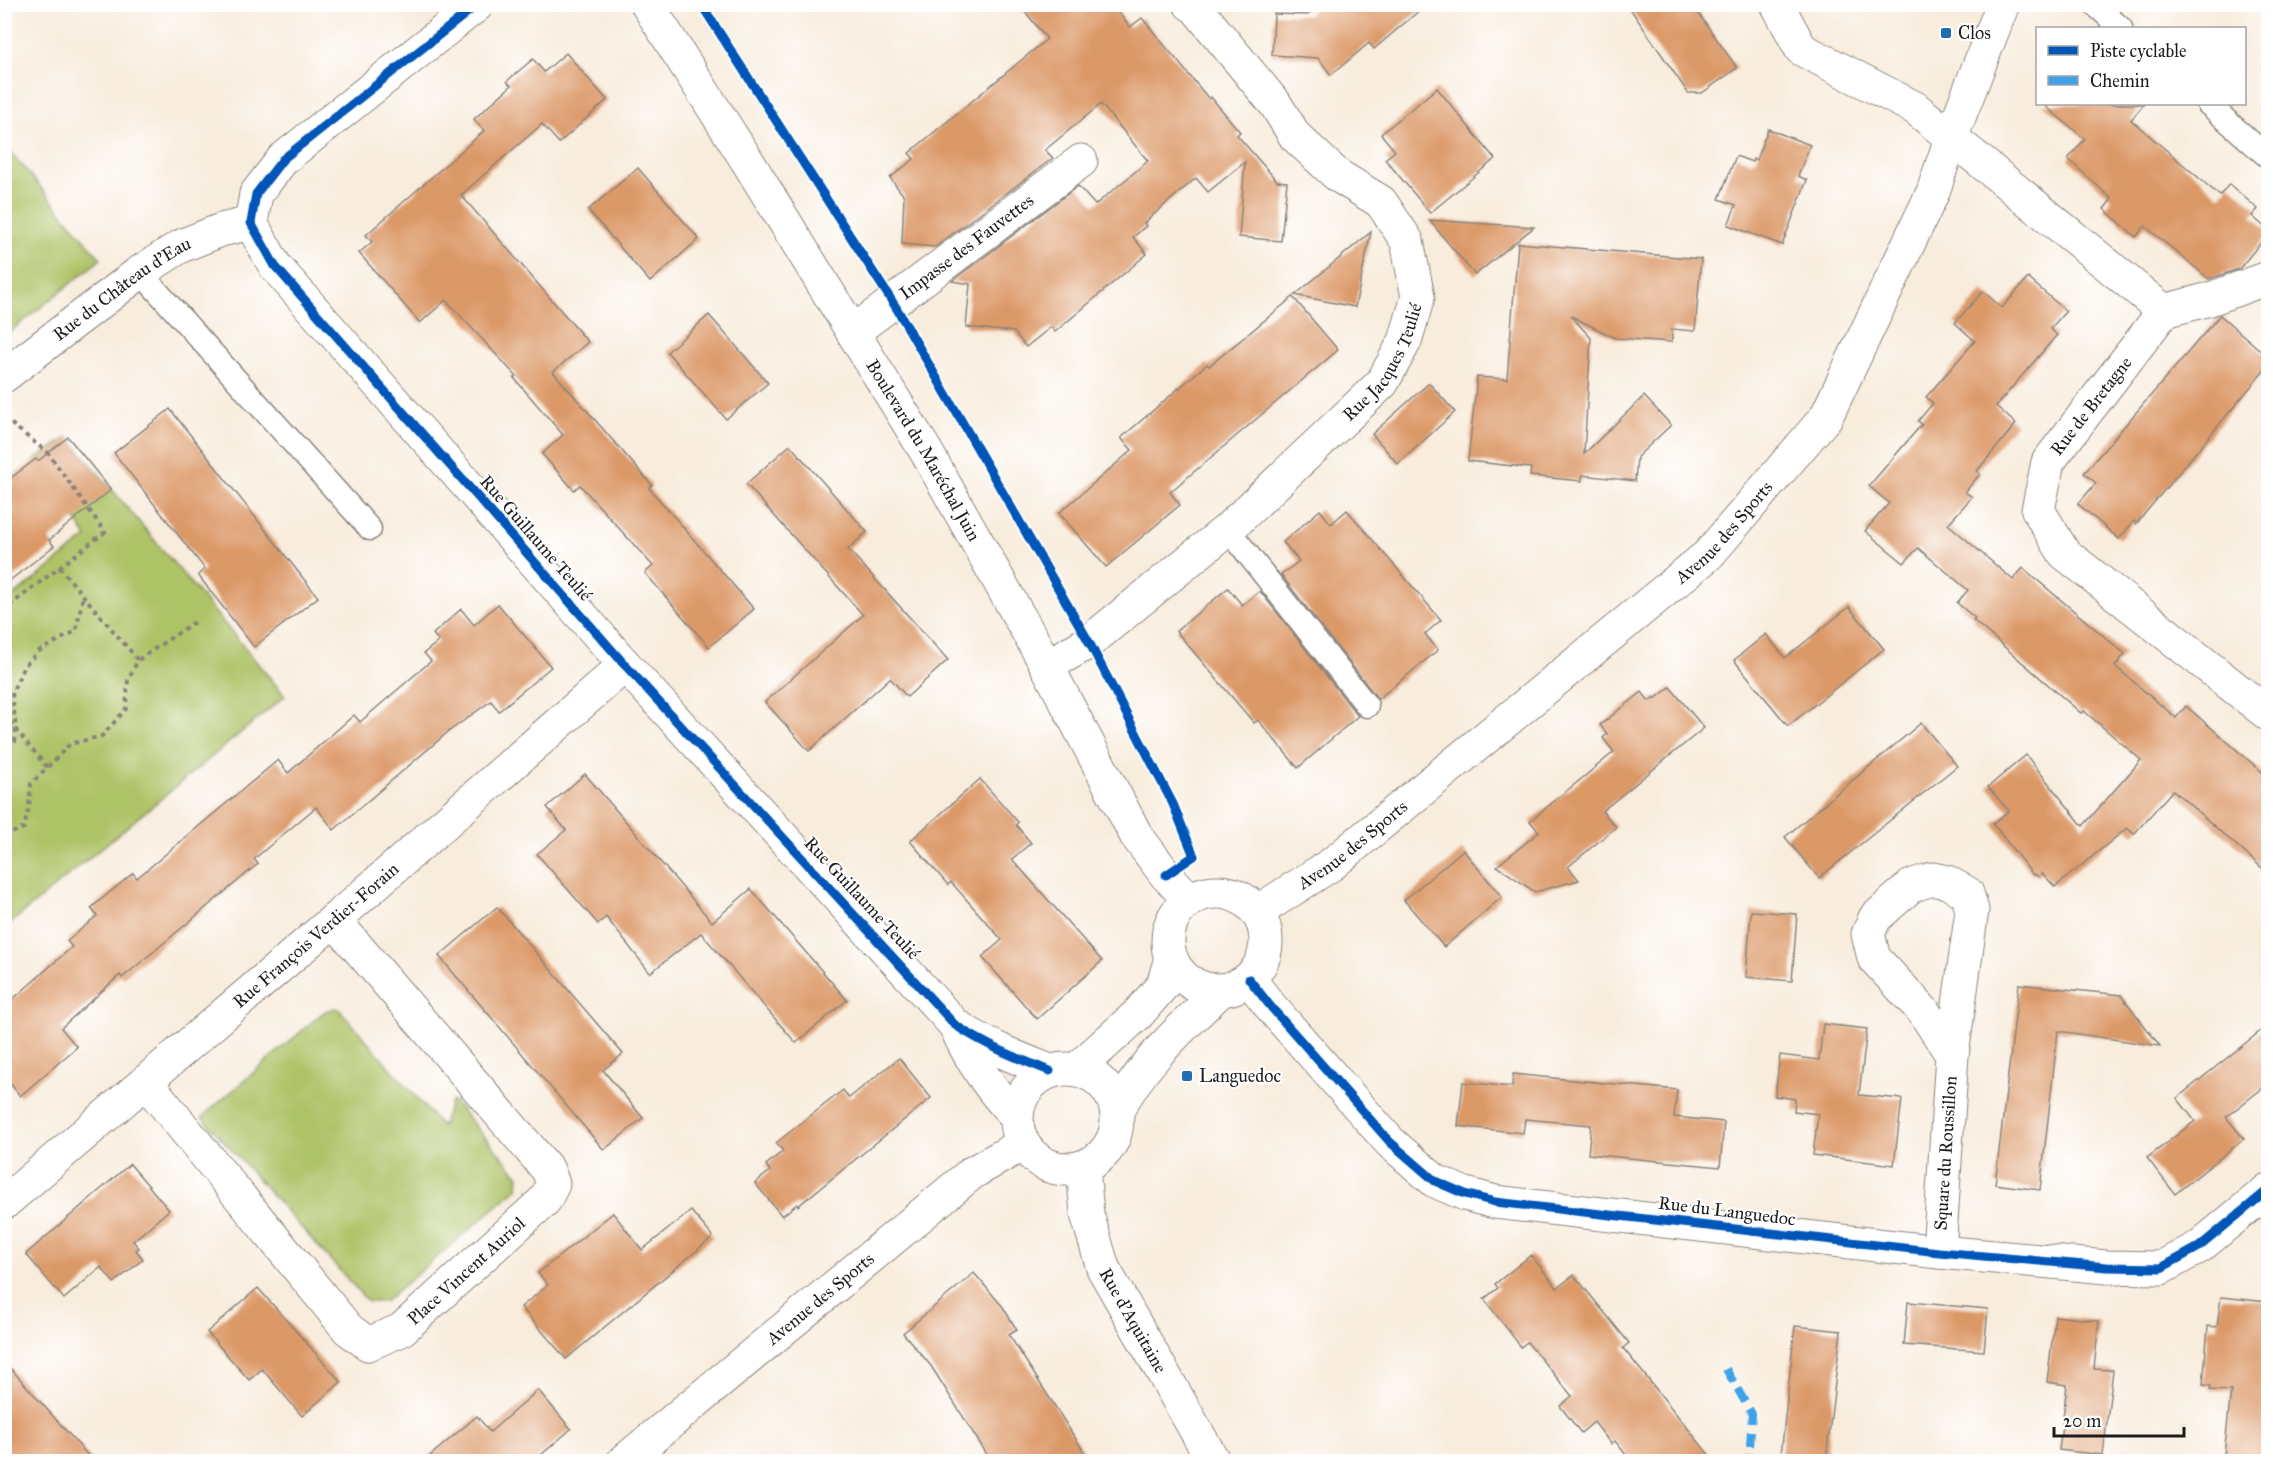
<svg xmlns="http://www.w3.org/2000/svg" width="2273" height="1466" font-family="'IM FELL Great Primer',serif">
<style>
.green{fill:#aec266;stroke:#656f41;stroke-width:1.5}
.building{fill:#dc9968}
.lines{fill:none;stroke-linecap:round;stroke-linejoin:round}
.lane-casing{stroke:#8a847c;stroke-width:25}
.street-casing{stroke:#8a847c;stroke-width:35}
.secondary-casing{stroke:#8a847c;stroke-width:35}
.path{stroke:#8a847c;stroke-width:4;stroke-dasharray:4.5 4.5;stroke-linecap:butt}
.lane{stroke:#fff;stroke-width:22}
.street{stroke:#fff;stroke-width:33}
.secondary{stroke:#fff;stroke-width:33}
.quiet{stroke:#3da2ea;stroke-width:8;stroke-dasharray:15 8;stroke-linecap:butt}
.cycleway-casing{stroke:#fff;stroke-width:13}
.cycleway{stroke:#0057b8;stroke-width:9}
.poi-dot{fill:#1f6fb2;stroke:#fff;stroke-width:2}
.labels{text-anchor:middle;stroke-width:4.5;stroke-linejoin:round;paint-order:stroke}
.poi-label{font-size:18px;fill:#1c1c1c;stroke:#fff;text-anchor:start}
.street-label{font-size:18px;fill:#1c1c1c;stroke:#fff}
</style>
<rect width="100%" height="100%" fill="#fff"/>
<filter id="ink" filterUnits="userSpaceOnUse"><feTurbulence type="fractalNoise" baseFrequency=".0167" numOctaves="2"/><feDisplacementMap in="SourceGraphic" scale="12" xChannelSelector="R" yChannelSelector="G"/><feConvolveMatrix kernelMatrix="1 2 1 2 8 2 1 2 1" color-interpolation-filters="sRGB"/></filter>
<filter id="wash" filterUnits="userSpaceOnUse"><feTurbulence type="fractalNoise" baseFrequency=".008" numOctaves="4" result="noise"/><feDisplacementMap in="SourceGraphic" scale="24" xChannelSelector="R" yChannelSelector="G"/><feGaussianBlur stdDeviation="1.35" result="paint"/><feColorMatrix in="noise" values="0 0 0 0 0 0 0 0 0 0 0 0 0 0 0 0 0 1.4 0 .05"/><feComposite in="paint" operator="in"/></filter>
<g filter="url(#wash)">
<rect width="100%" height="100%" fill="#f8ecdc"/>
<g class="green">
<path d="M4,144L101,259L5,336H4Z"/>
<path d="M68,437L285,696L5,928V603L87,537L36,459Z"/>
<path d="M335,1008L340,1010L442,1127L451,1101L454,1102L519,1176L518,1188L384,1302H368L202,1117L325,1011Z"/>
</g>
<g id="blocks">
<g class="building">
<path d="M1019,4H1112L1130,27L1142,18L1209,99L1211,97L1240,132L1237,135L1277,181L1287,182L1281,241L1239,237L1245,162L1208,192L1196,178L1144,223L1146,226L1133,237L1147,254L1055,332L1051,327L1026,347L1014,332L966,327L970,284L952,281L1078,186L1095,205L1148,161L1101,104L1045,150L1053,158L935,247L902,244L904,196L890,178L914,159L909,153L1047,39Z"/>
<path d="M1320,4H1427L1374,49L1369,43L1331,75L1318,58L1272,55L1274,14L1308,15Z"/>
<path d="M1627,4H1692L1737,68L1702,93H1688Z"/>
<path d="M566,53L607,100L559,143L542,124L461,195L588,342L553,372L652,485L649,488L754,609L709,647L645,573L653,566L580,485L574,490L542,454L563,435L514,378L516,376L446,300L420,323L359,253L372,242L366,235L484,131L474,119L511,86L507,81L533,59L544,72Z"/>
<path d="M1437,88L1495,159L1430,213L1385,159L1395,151L1381,134Z"/>
<path d="M2043,104H2144L2131,120L2220,196L2229,184L2258,209L2252,216L2268,230V234L2239,269L2209,279L2145,226L2136,237L2104,209L2112,199L2068,159L2085,139Z"/>
<path d="M1768,129L1810,145L1798,176L1807,180L1782,245L1728,225L1736,205L1719,199L1736,156L1752,162L1753,159L1756,160Z"/>
<path d="M638,168L699,239L650,282L588,210Z"/>
<path d="M1429,220L1534,227L1475,275Z"/>
<path d="M1371,232L1355,307L1295,295Z"/>
<path d="M1518,243L1701,259L1695,331L1672,329V342L1615,338L1571,316L1591,338L1584,454L1644,396L1671,425L1637,457L1635,481L1582,475V481L1530,476L1531,468L1468,461L1477,377L1507,379Z"/>
<path d="M2028,278L2066,311L2050,329L2057,335L1996,406L2016,424L1977,471L1980,474L1965,492L1972,497L1948,524L2013,580L2023,568L2125,654L2115,666L2176,718L2186,706L2268,777V873L2173,790L2134,834L2127,828L2055,887L2042,873L2038,877L2035,874L2033,875L1993,824L2009,811L1988,787L2026,755L2083,826L2141,760L2084,711L2081,713L1973,620L1975,618L1957,603L1968,590L1918,548L1904,563L1865,531L1889,503L1869,486L1922,424L1918,421L1933,403L1926,397L1975,341L1955,323L1983,291L2002,308Z"/>
<path d="M1293,297L1338,350L1170,492L1180,505L1106,567L1059,513L1132,450L1121,438L1207,364L1209,366Z"/>
<path d="M709,315L768,383L726,419L667,352Z"/>
<path d="M2220,315L2268,357V366L2136,524L2134,521L2119,539L2078,504L2096,483L2084,473Z"/>
<path d="M1429,383L1455,412L1398,464L1372,434Z"/>
<path d="M170,409L318,597L254,647L198,575L205,569L114,453Z"/>
<path d="M68,437L111,490L49,540L54,546L4,585V483L36,459L38,461Z"/>
<path d="M790,445L867,532L848,549L948,660L907,697L890,678L809,751L765,702L863,615L746,484Z"/>
<path d="M1320,510L1331,524L1347,510L1441,620L1425,634L1438,650L1378,699L1281,575L1299,561L1283,542Z"/>
<path d="M1228,588L1242,605L1260,591L1358,716L1298,768L1258,720L1254,723L1176,631Z"/>
<path d="M498,604L551,667L499,711L491,701L448,732L334,830L316,807L254,859L258,864L122,978L120,975L61,1028L77,1047L20,1096L4,1075V1007L72,947L67,941L97,916L91,908L133,873L137,878L278,760L288,773L354,715L360,722L431,661L424,653L439,641L433,634L461,609L474,625Z"/>
<path d="M1849,607L1884,649L1788,726L1734,660L1766,634L1785,658Z"/>
<path d="M1670,687L1704,728L1602,811L1616,827L1568,867L1579,880L1535,892L1497,866L1539,832L1530,821L1614,752L1603,738L1607,734L1600,725L1642,692L1649,701L1654,697L1655,699Z"/>
<path d="M1921,723L1957,766L1819,878L1785,837Z"/>
<path d="M585,774L712,922L751,889L847,1000L796,1043L701,933L650,973L606,917L598,924L537,854L566,830L547,807Z"/>
<path d="M980,779L1018,822L1016,825L1031,843L1012,859L1102,961L1037,1019L982,957L1002,940L951,882L948,885L910,841Z"/>
<path d="M1463,850L1502,897L1444,947L1404,900Z"/>
<path d="M497,907L623,1054L603,1070L643,1118L604,1150L439,956Z"/>
<path d="M1751,911L1797,914L1792,981L1746,977Z"/>
<path d="M2019,984L2121,995L2160,1046L2058,1031L2040,1190L1995,1184Z"/>
<path d="M1823,1024L1867,1029L1859,1095L1902,1099L1894,1165L1813,1155L1818,1114L1794,1111L1795,1099L1775,1096L1780,1055L1819,1060Z"/>
<path d="M2268,1025V1084L2226,1117L2244,1139L2175,1194L2147,1158L2195,1121L2177,1098Z"/>
<path d="M899,1058L931,1098L798,1206L797,1204L782,1216L755,1183L770,1171L766,1165L783,1151L776,1143L843,1090L849,1098Z"/>
<path d="M1513,1074L1677,1090L1674,1117L1724,1122L1720,1167L1588,1154L1591,1125L1525,1119L1523,1133L1458,1126L1463,1082L1512,1087Z"/>
<path d="M130,1164L169,1210L133,1241L139,1248L136,1250L143,1259L114,1283L101,1267L64,1299L26,1254Z"/>
<path d="M691,1211L713,1237L566,1359L521,1307L548,1285L538,1273L613,1213L642,1250Z"/>
<path d="M1531,1255L1557,1288L1574,1275L1629,1343L1623,1348L1714,1461H1631L1615,1441L1611,1444L1594,1422L1581,1433L1560,1406L1572,1396L1527,1342L1521,1347L1484,1299L1498,1288L1495,1284Z"/>
<path d="M974,1273L1003,1307L1017,1330L1009,1335L1090,1461H991L931,1366L903,1333Z"/>
<path d="M258,1288L341,1382L302,1416L262,1369L249,1380L207,1332Z"/>
<path d="M2221,1297L2268,1302V1460L2224,1455L2231,1391L2210,1390L2211,1386L2203,1385L2208,1326L2217,1327Z"/>
<path d="M1908,1302L1988,1309L1984,1351L1904,1345Z"/>
<path d="M2055,1316L2099,1321L2094,1369L2113,1370L2103,1455L2059,1450L2067,1385L2047,1382Z"/>
<path d="M1795,1326L1841,1331L1826,1460L1781,1455Z"/>
<path d="M4,1361L93,1461H4Z"/>
<path d="M538,1390L571,1429L534,1461H424L477,1416L490,1432Z"/>
</g>
</g>
</g>
<g filter="url(#ink)">
<use href="#blocks" fill-opacity="0" stroke="#8a847c" stroke-width="1.5"/>
<g class="lines">
<g class="lane-casing">
<g id="lane">
<path d="M2094,4L2121,28"/>
<path d="M2208,104L2268,157"/>
<path d="M140,272L370,529"/>
<path d="M1228,529L1367,706"/>
</g>
</g>
<g class="street-casing">
<g id="street">
<path d="M478,4L283,159L256,194L251,223L275,266L625,665L955,1025C985,1045 1016,1058 1050,1071"/>
<path id="s1" d="M647,4L748,162L927,453L1047,666L1136,835L1166,875L1190,900"/>
<path d="M1777,4L1801,49L1915,108L2164,311L2048,462L2038,510L2064,553L2268,714"/>
<path d="M2164,311L2210,299L2268,278"/>
<path id="s2" d="M853,332L1081,161"/>
<path id="s3" d="M4,376L140,272L181,246L221,230L251,223"/>
<path id="s4" d="M1047,666L1089,642L1228,529L1382,383L1405,341L1418,297L1407,241L1381,202L1337,175L1295,136L1276,105L1196,8L1190,4"/>
<path d="M1249,979L1271,1007L1390,1142L1435,1181L1465,1194L1495,1202L1939,1252L2107,1267L2161,1268L2199,1247L2268,1190"/>
<path d="M955,1025C970,1060 990,1089 1016,1116"/>
<path id="s5" d="M146,1082L348,1329L368,1344L401,1330L545,1200L553,1184L548,1170L334,920"/>
<path id="s6" d="M1083,1167L1087,1214L1103,1268L1214,1462"/>
<path id="s7" d="M4,1203L355,902L625,665"/>
<path id="s8" d="M1939,1252L1952,1055L1972,910L1967,893L1947,882L1932,879L1911,886L1875,918L1868,934L1874,958L1924,1012L1952,1055"/>
</g>
</g>
<g class="secondary-casing">
<g id="secondary">
<circle cx="1217" cy="941" r="49"/>
<path id="s9" d="M1257,912L1332,864L1708,555L1826,417L1933,192L1951,138L2003,4"/>
<circle cx="1067" cy="1119" r="50"/>
<path d="M1077,1069L1138,1014L1163,985L1171,958"/>
<path d="M1117,1111C1145,1059 1180,1030 1221,990"/>
<path id="s10" d="M623,1462L972,1173L1023,1144"/>
</g>
</g>
<g class="path">
<path d="M4,418L48,453L105,532L4,610"/>
<path d="M59,567L138,660"/>
<path d="M4,715L16,730L15,742L4,749"/>
<path d="M47,767L16,730L12,693L24,666L39,651L76,631L83,596"/>
<path d="M4,836L24,828L29,807L31,784L70,744L102,736L126,709L128,680L138,660L196,621"/>
</g>
<use href="#lane" class="lane"/>
<use href="#street" class="street"/>
<use href="#secondary" class="secondary"/>
<path class="quiet" d="M1726,1369L1752,1414L1749,1462"/>
<g class="cycleway-casing">
<g id="cycleway">
<path d="M478,4L283,159L256,194L251,223L275,266L625,665L955,1025C985,1045 1016,1058 1050,1071"/>
<path d="M701,4L897,309L1089,642L1173,804L1194,856L1166,875"/>
<path d="M1249,979L1271,1007L1390,1142L1435,1181L1465,1194L1495,1202L1939,1252L2107,1267L2161,1268L2199,1247L2268,1190"/>
</g>
</g>
<use href="#cycleway" class="cycleway"/>
</g>
</g>
<g class="poi-dot">
<rect x="1940" y="27" width="12" height="12" rx="3"/>
<rect x="1181" y="1070" width="12" height="12" rx="3"/>
</g>
<g class="labels">
<g class="poi-label">
<text x="1958" y="39">Clos</text>
<text x="1199" y="1082">Languedoc</text>
</g>
<g class="street-label">
<text dy="6" stroke="none"><textPath href="#s2" startOffset="142">Impasse des Fauvettes</textPath></text>
<text dy="6" stroke="none"><textPath href="#s3" startOffset="147">Rue du Château d'Eau</textPath></text>
<text dy="6" stroke="none"><textPath href="#s4" startOffset="458">Rue Jacques Teulié</textPath></text>
<text transform="translate(2091 406) rotate(-52)" y="6">Rue de Bretagne</text>
<text dy="6" stroke="none"><textPath href="#s1" startOffset="525">Boulevard du Maréchal Juin</textPath></text>
<text dy="6" stroke="none"><textPath href="#s9" startOffset="603">Avenue des Sports</textPath></text>
<text transform="translate(536 538) rotate(49)" y="6">Rue Guillaume Teulié</text>
<text dy="6" stroke="none"><textPath href="#s9" startOffset="117">Avenue des Sports</textPath></text>
<text transform="translate(862 898) rotate(47)" y="6">Rue Guillaume Teulié</text>
<text dy="6" stroke="none"><textPath href="#s7" startOffset="411">Rue François Verdier-Forain</textPath></text>
<text dy="6" stroke="none"><textPath href="#s8" startOffset="99">Square du Roussillon</textPath></text>
<text transform="translate(1727 1211) rotate(7)" y="6">Rue du Languedoc</text>
<text dy="6" stroke="none"><textPath href="#s5" startOffset="468">Place Vincent Auriol</textPath></text>
<text dy="6" stroke="none"><textPath href="#s10" startOffset="256">Avenue des Sports</textPath></text>
<text dy="6" stroke="none"><textPath href="#s6" startOffset="164">Rue d'Aquitaine</textPath></text>
</g>
</g>
<rect width="2273" height="1466" fill="none" stroke="#fff" stroke-width="24"/>
<rect x="2036" y="27" width="210" height="78" fill="#ffffff" stroke="#a4a4a4" stroke-width="1.5"/>
<rect x="2048" y="46" width="30" height="9" fill="#0057b8" stroke="#a4a4a4" stroke-width="1.5"/>
<text x="2090" y="57" font-size="18" fill="#1c1c1c">Piste cyclable</text>
<rect x="2048" y="76" width="30" height="9" fill="#3da2ea" stroke="#a4a4a4" stroke-width="1.5"/>
<text x="2090" y="87" font-size="18" fill="#1c1c1c">Chemin</text>
<path d="M2054 1427v9h130v-9" fill="none" stroke="#1c1c1c" stroke-width="3"/>
<text x="2063" y="1427" font-size="18" fill="#1c1c1c" stroke="#ffffff" stroke-width="4.5" paint-order="stroke">20 m</text>
</svg>
